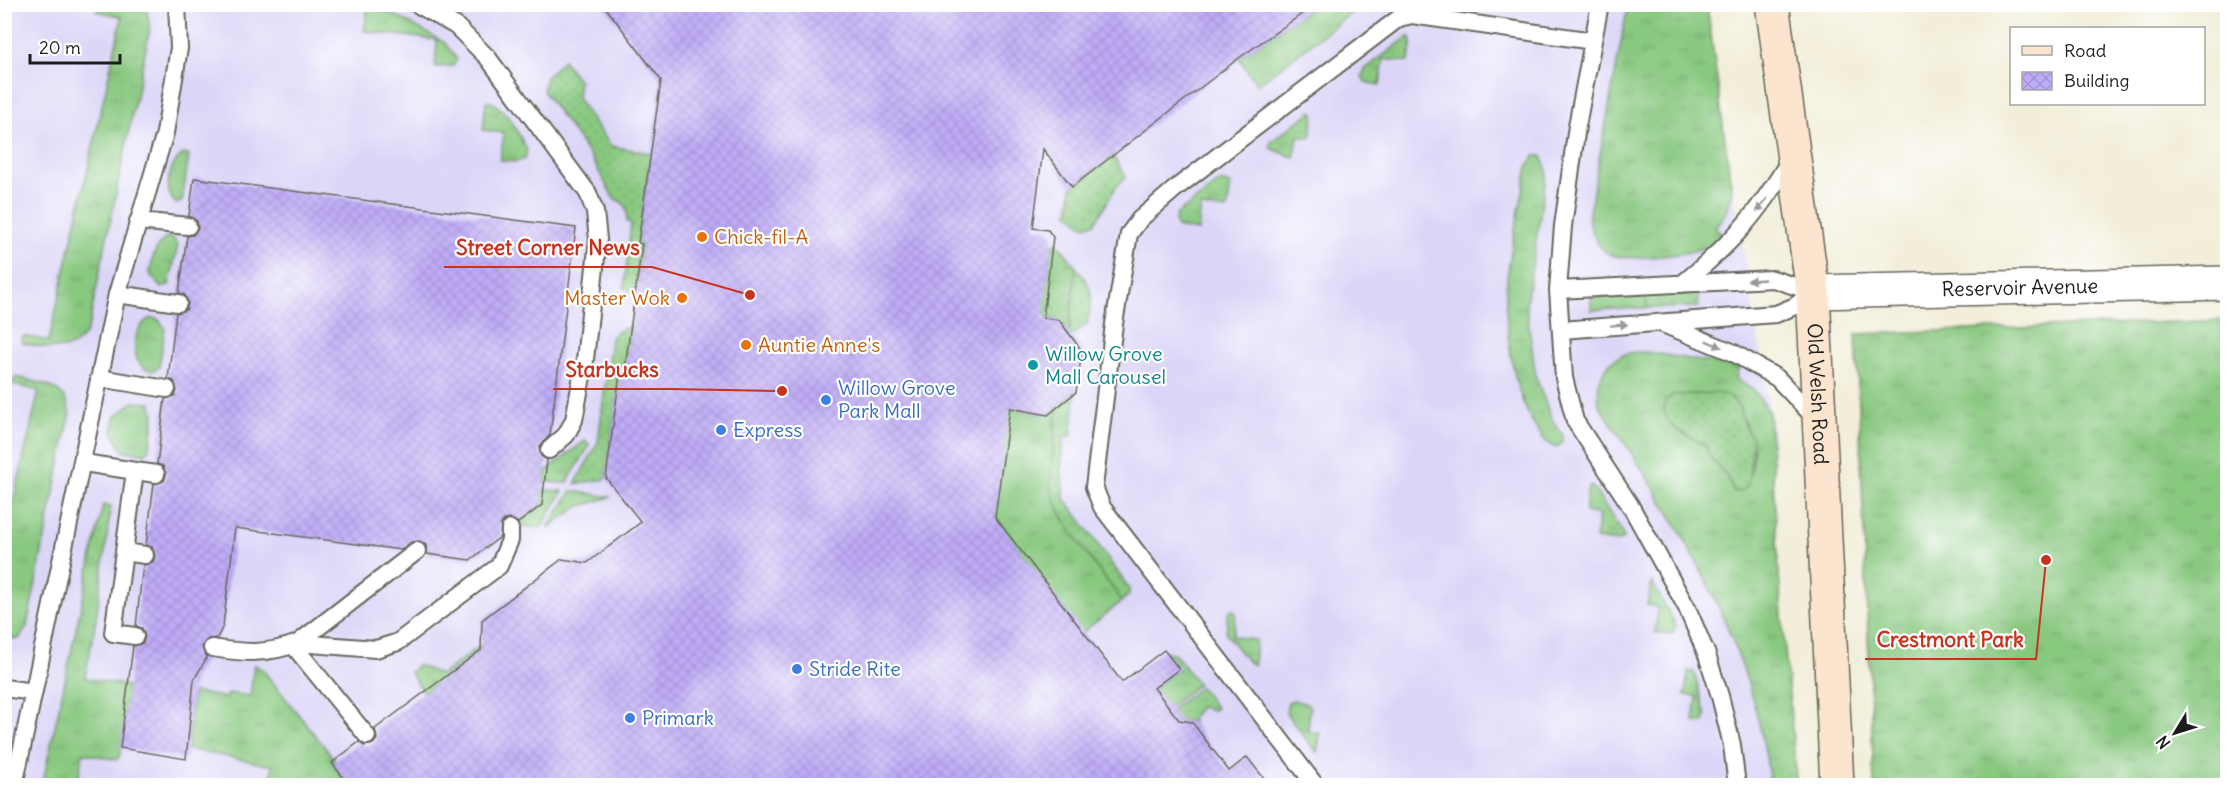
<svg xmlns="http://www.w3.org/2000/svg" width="2232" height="790" font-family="Delius,sans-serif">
<defs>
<pattern id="grass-tufts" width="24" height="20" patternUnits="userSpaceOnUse" patternTransform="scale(1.5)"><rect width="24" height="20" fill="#88c87f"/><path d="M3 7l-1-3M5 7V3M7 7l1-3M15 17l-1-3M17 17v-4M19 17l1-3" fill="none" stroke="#75ab6d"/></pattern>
<pattern id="garden-dots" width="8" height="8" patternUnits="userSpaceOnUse" patternTransform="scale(1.5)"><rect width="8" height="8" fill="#88c87f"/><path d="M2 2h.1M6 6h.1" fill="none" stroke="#75ab6d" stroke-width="1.8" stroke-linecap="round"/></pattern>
<pattern id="building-cross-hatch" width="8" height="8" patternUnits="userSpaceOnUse" patternTransform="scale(1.5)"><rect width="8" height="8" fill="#bfacf7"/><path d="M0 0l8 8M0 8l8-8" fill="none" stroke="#a493d3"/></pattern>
</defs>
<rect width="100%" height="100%" fill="#fff"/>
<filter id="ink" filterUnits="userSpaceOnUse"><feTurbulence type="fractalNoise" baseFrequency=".0167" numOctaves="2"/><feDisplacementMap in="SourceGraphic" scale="12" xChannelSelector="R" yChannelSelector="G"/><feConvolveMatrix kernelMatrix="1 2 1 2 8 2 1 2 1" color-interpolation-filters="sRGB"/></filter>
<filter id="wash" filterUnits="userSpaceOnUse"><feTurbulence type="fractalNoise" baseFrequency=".008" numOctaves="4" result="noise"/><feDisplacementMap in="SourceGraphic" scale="24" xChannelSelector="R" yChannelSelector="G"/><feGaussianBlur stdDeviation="1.35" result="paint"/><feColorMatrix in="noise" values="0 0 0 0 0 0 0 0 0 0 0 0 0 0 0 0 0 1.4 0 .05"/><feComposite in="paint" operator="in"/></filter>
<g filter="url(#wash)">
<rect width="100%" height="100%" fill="#f2eed9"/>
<path fill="#dbd6f7" d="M5,5H1707L1731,176L1772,424L1779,573L1797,785L5,786Z"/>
<path fill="url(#grass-tufts)" stroke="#52724e" stroke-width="1.5" fill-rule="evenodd" d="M99,4L146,5L150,28L89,325C79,357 49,349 23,343L21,339L24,336L49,341L122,17L96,11Z
M368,5L380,7L444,42L457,59L453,66L435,67L437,40L364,31Z
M1316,5H1362L1257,85L1239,58Z
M1628,5H1707L1732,192L1725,214L1715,227L1723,234C1717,240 1710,245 1703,248C1686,255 1625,262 1609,254C1597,247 1591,231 1588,218Z
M1409,36L1412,39L1409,62L1384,59L1380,85L1365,82L1362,76L1365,69Z
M486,101C505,103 519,135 527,150L525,159L516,162L500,160L504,133L483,130Z
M1312,111L1314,113L1311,138L1298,136L1295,155L1293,157L1270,148L1271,142Z
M183,154L189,155L182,201L176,204C162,191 169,163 183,154Z
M1534,156H1542L1547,171L1526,305L1536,377L1551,418L1563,435V442L1557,447C1546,447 1541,434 1535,426C1512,392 1503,320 1507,279C1511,242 1521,204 1528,167Z
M1220,182L1231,184L1227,210L1201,207L1198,231L1177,227L1175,222L1176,215Z
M167,237H172L178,245L169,285L161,288L150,274C152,258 154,247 167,237Z
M1057,242L1076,267L1069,333L1059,320L1049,318L1041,310L1052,246Z
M1646,296L1647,308L1591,310V297Z
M151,318L158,319L165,328L159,367L153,371C127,368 131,326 151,318Z
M2227,320V785H1874L1856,334Z
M1647,352L1739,367L1736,379L1755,391L1769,413L1781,604L1797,785H1770C1754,644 1678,519 1599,405C1594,371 1613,350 1647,352ZM1739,407L1754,449L1750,475L1734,491L1725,473L1711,459L1705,445L1674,428Z
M16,377C40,383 67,385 70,415L27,626L19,639L5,638V538L39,391L14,385L13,381Z
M133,402L151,403C157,414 152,445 146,454L122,450L113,432L115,417Z
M999,406L1048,415L1057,408L1054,425L1062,516L1122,601L1082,633L995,517Z
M585,441L589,444L588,448L567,483L544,482L546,471Z
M1592,486L1622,532L1624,538L1618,542L1595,539L1599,515L1585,512L1588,487Z
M543,490L563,491L541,528L515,525L542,505Z
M572,491L611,497L578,507L547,529Z
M103,505L111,506L96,620L85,678L128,686L120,756L117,760L83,753L77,785L42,786Z
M1652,582L1676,626L1672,634L1655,632L1658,608L1647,605Z
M1232,609L1236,613L1233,636L1256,640L1254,665L1247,661L1226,634L1228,612Z
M1165,651L1175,654L1198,684L1160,714L1154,688L1179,669Z
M254,664L263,670L335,760L332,763L349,785H268L273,766L187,749L193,692L227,698L228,693L250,696Z
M1688,671L1694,672L1706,716L1703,723L1694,722L1697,696L1685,695Z
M1200,687L1216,708L1213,710L1200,707L1192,717V722L1172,719L1173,708Z
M1293,700L1307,704L1310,707L1308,731L1320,734L1317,753L1286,713L1288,702Z"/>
<path fill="url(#garden-dots)" stroke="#52724e" stroke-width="1.5" d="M563,60L579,81L577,98L611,146L651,153L638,243L642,244L635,293L624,288L631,223L627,222C627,209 627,202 614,199L591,157L543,91L546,77Z
M1113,156L1126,177L1116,187L1095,223L1084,226L1069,213L1072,187Z
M1076,267C1095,290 1093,296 1087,324L1071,336L1069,333Z
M1698,294V307L1647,308L1646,296Z
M631,325L625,367H621L606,479L575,484L598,442L611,338L615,333Z
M1076,392L1071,436H1064L1061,469L1064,497L1129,588V595L1122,601C1100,570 1055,519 1050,483L1057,408Z
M1717,393L1731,397L1739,407L1744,425L1753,440L1748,485L1740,492L1734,491L1725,473L1711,459L1705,445L1674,428L1667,419L1664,411L1665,400L1673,395Z
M481,645V650L424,693L410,672L417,665L441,675Z"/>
<g id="blocks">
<path fill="url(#building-cross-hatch)" d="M603,4H1316L1239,58L1072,187L1043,149L1033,228L1048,230L1053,237L1043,318L1059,320L1082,351L1076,392L1048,415L1010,408L995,517L1122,682L1164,650L1179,669L1154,688L1179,720L1192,722L1229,771L1247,757L1270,786H349L332,763L359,742L364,746L373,744L377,739L375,729L481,650L482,620L562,559L587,563L641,522L606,478L621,366L625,367L642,244L638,243L661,80Z
M194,178L576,228L550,435L539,447L541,456L547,460L542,505L518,523L511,519L504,520L501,524L500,537L470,560L427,554L426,545L420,541L411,542L401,550L235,528L223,626L217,638L208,639L202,646L207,657L194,680L186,759L120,748L133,646L143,643L145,637L142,628L136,626L143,565L153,562L155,556L152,547L146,545L154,484L164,481L166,475L163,466L157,464L165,399L175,396L177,390L174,381L168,379L176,313L186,310L188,304L185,295L179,293L187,236L193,235L198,228L197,221L189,216Z"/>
</g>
</g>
<g filter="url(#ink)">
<use href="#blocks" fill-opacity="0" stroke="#67665e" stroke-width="1.5"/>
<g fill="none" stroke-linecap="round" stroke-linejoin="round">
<g stroke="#67665e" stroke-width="20">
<path id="lane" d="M417,4L456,26L488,58L588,193L595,212L598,239L585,360L574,420L566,435L549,450
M1600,4L1577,126L1563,226L1558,290L1564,378L1575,421L1630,505L1687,608L1707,655L1720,696L1732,745L1737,786
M138,221L188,226
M1682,284C1732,243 1758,214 1791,158
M1558,290L1773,279L1813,292
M117,294L178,303
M1663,324L1732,352L1777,378L1817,420
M1561,330L1776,314L1795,306L1813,292
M99,378L167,389
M84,463L135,471L113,633L135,636
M135,471L156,474
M124,552L145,555
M298,643L376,649L398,642L499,566L510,540V529
M293,645L367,736
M212,648C243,653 267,655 298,643L417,551
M4,688L34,692
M14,786L117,294L165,133L179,48L177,4
M1316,786L1102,507L1094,487L1114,324L1129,234L1140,219L1176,188L1399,18L1412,15L1593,41"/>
</g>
<g stroke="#67665e" stroke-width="36">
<g id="street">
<path id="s1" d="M1813,292L2228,283"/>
</g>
</g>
<g stroke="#67665e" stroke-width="36">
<g id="secondary">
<path id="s2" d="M1772,4L1813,292L1837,786"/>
</g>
</g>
<use href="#lane" stroke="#fff" stroke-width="16"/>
<use href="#street" stroke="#fff" stroke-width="33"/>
<use href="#secondary" stroke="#fbe5cf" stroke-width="33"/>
</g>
<defs><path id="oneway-solid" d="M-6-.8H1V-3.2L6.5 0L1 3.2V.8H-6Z" transform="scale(1.5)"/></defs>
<g fill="#999">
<use href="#oneway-solid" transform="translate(1762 205) rotate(128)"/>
<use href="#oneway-solid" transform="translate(1756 280) rotate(177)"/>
<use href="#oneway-solid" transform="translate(1619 325) rotate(-4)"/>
<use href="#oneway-solid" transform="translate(1714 344) rotate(22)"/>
</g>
</g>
<g fill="#e8710a" stroke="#fff" stroke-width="2">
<circle cx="702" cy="237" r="6"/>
<circle cx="682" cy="298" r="6"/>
<circle cx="746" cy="345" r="6"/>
</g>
<circle fill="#0f9aa8" stroke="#fff" stroke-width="2" cx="1033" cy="365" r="6"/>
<g fill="#3f7fe0" stroke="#fff" stroke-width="2">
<circle cx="826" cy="400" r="6"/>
<circle cx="721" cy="430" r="6"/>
<circle cx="797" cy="669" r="6"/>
<circle cx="630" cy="718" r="6"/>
</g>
<g text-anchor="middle" stroke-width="4.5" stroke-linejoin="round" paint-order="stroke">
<g font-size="20" fill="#c56008" stroke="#fff" text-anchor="start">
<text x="714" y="244">Chick-fil-A</text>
<text x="670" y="305" text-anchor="end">Master Wok</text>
<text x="758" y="352">Auntie Anne's</text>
</g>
<g font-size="20" fill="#1c1c1c" stroke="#fff">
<text dy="7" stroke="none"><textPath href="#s1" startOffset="207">Reservoir Avenue</textPath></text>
<text dy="7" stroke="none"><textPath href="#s2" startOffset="393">Old Welsh Road</textPath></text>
</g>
<g font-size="20" fill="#0d838f" stroke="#fff" text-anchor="start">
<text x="1045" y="361">Willow Grove<tspan x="1045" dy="23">Mall Carousel</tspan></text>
</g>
<g font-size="20" fill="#366cbe" stroke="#fff" text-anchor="start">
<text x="838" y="395">Willow Grove<tspan x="838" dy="23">Park Mall</tspan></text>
<text x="733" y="437">Express</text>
<text x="809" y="676">Stride Rite</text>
<text x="642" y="725">Primark</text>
</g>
</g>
<path fill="none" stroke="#c8321e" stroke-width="2" d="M750 295L652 267H444M782 391L671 389H553M2046 560L2036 659H1865"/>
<g fill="#c8321e" stroke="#fff" stroke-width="2">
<circle cx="750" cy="295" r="6"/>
<circle cx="782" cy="391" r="6"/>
<circle cx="2046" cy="560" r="6"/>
</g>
<g font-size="21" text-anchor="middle" font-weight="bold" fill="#c8321e" stroke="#fff" stroke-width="4.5" stroke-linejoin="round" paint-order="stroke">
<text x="548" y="255">Street Corner News</text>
<text x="612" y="377">Starbucks</text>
<text x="1950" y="647">Crestmont Park</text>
</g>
<rect width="2232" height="790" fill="none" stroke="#fff" stroke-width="24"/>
<rect x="2010" y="27" width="195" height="78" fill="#ffffff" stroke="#a4a4a4" stroke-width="1.5"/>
<rect x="2022" y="46" width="30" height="9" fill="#fbe5cf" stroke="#a4a4a4" stroke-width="1.5"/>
<text x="2064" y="57" font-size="18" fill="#1c1c1c">Road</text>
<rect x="2022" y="72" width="30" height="18" fill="url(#building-cross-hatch)" stroke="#a4a4a4" stroke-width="1.5"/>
<text x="2064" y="87" font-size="18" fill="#1c1c1c">Building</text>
<g transform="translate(2175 733) rotate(232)" stroke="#ffffff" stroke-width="4.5" paint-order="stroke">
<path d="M0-4.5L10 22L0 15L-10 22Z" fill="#1c1c1c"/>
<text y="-9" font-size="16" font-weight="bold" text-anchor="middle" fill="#1c1c1c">N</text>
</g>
<path d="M30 54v9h90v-9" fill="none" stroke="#1c1c1c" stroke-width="3"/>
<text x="39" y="54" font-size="18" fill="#1c1c1c" stroke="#ffffff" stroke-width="4.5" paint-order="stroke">20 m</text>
</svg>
